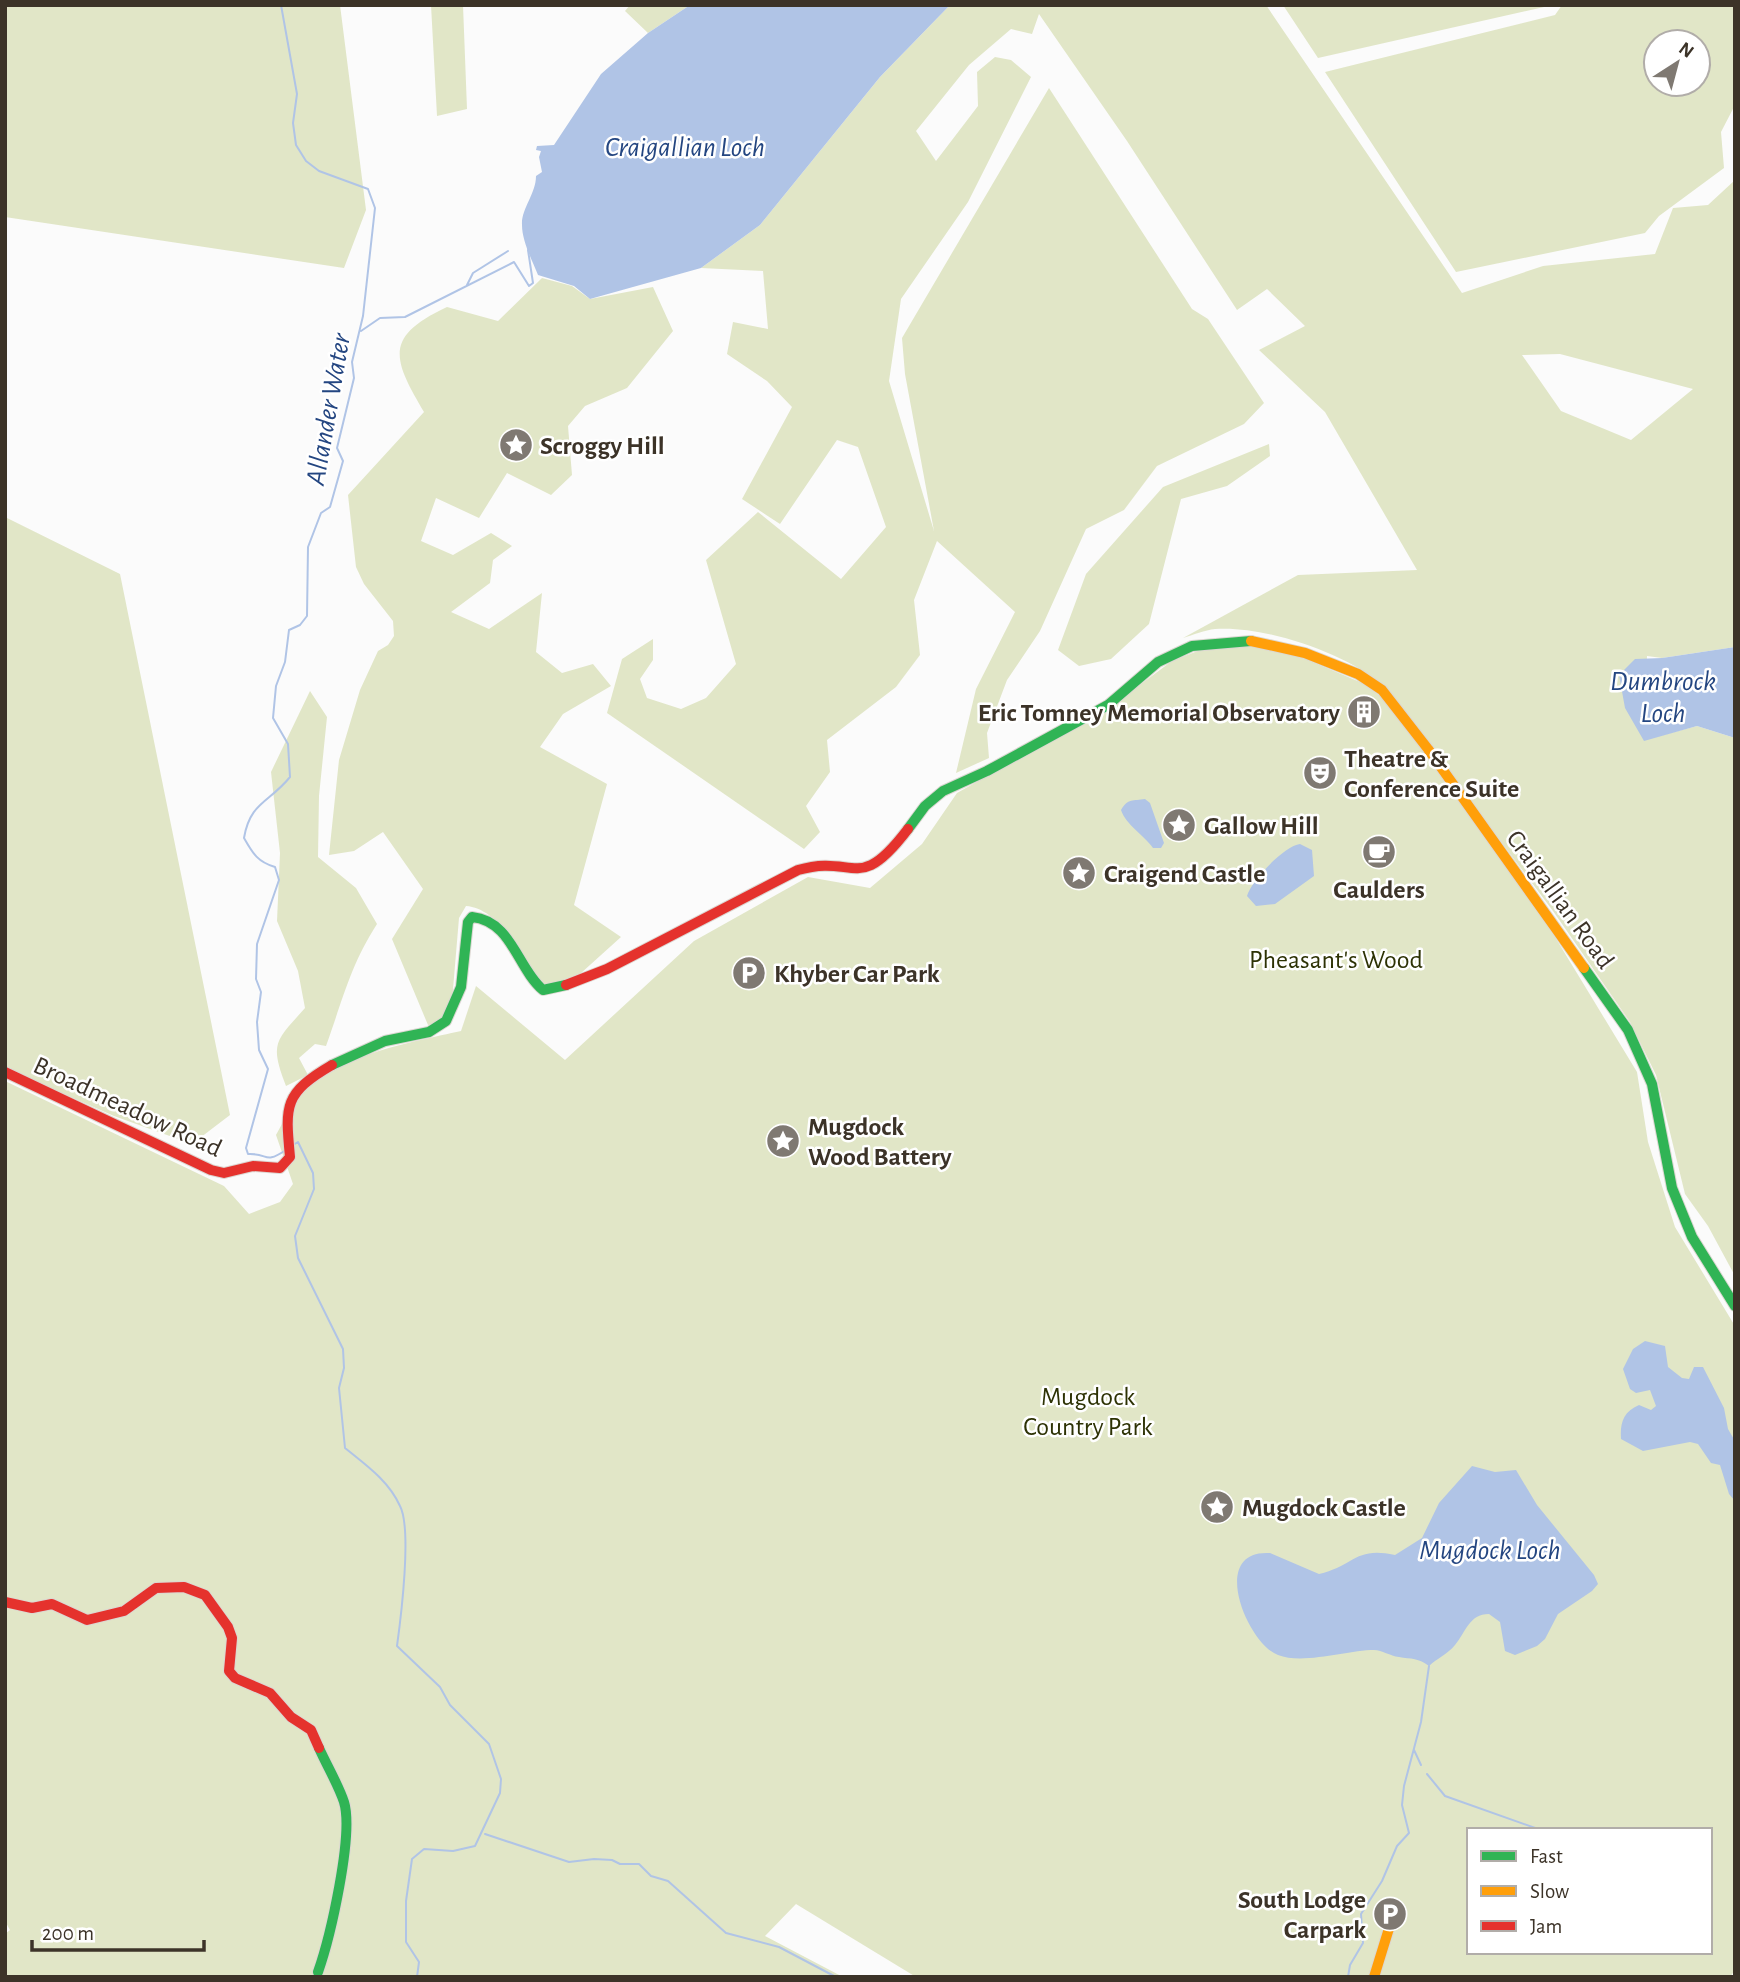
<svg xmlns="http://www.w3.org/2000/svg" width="1740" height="1982" font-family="'Alegreya Sans',sans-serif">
<rect width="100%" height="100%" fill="#fbfbfb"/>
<path fill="#e1e6c7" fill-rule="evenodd" d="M5,5H340L366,210L344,268L5,217Z
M431,5H463L467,109L437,116Z
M630,5H690L648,33L625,11Z
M950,5H1266L1462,293L1543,266L1655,254L1673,208L1708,205L1735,180V647L1662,658L1647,656L1644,740L1697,726L1735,738V1276L1708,1226L1685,1194L1656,1075L1630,1022L1553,911L1384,686C1348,654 1264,625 1215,629C1205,630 1193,635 1183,638L1298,575L1417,570L1325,412L1259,350L1305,326L1267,289L1237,310L1127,141L1039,14L1032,34L1011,29L969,65L916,131L936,161L978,106L977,72L995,57L1011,60L1031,77L968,202L901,299L889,381L934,531L905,374L902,338L1049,88L1192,309L1208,319L1264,403L1244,424L1157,466L1124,510L1086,529L1040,631L1007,680L987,733L989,758L956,773L976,689L1015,612L937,541L914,600L920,655L896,687L827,740L830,772L806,806L820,832L804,849L607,713L622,659L653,639V660L640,679L647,698L681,709L706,698L736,664L706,560L758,512L841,579L886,527L858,447L837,440L780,524L742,499L792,407L767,381L727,354L733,322L768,329L763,271L701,268L760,225L880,77ZM1560,354L1693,389L1631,440L1561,411L1522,355Z
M1283,5H1553L1318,58Z
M1562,5H1735V105L1721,132L1724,168L1659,216L1645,233L1456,272L1325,72L1555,15ZM1656,42H1698V84H1656Z
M542,278L572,286L590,299L653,287L673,331L627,388L585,406L568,426L572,475L551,495L507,473L479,518L436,498L421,541L453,555L491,533L512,546L493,560L490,583L451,612L489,629L542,593L536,652L562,673L593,664L611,686L563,714L540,747L607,784L574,905L621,937L570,983L541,986C528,960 499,908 466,906L459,918L452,1001L438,1023L428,1025L392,939L423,889L383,832L354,851L329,855L339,760L360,690L378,651L388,645L394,636L393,621L364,584L356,567L348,495L424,412C393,359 383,337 447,307L498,321Z
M1269,444L1270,456L1227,486L1181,499L1149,624L1111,659L1079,666L1058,650L1086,574L1163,487Z
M5,517L120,574L230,1115L192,1144L114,1116L5,1068Z
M1208,647H1258L1301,657L1367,685L1381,697L1451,786L1555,937L1637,1072L1648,1142L1675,1227L1735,1326V1970L1730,1977H916L796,1904L765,1936L843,1977H5V1934L10,1930L5,1921V1604L42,1607L40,1601L32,1605L5,1598V1081L224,1186L249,1214L280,1202L293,1184L276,1135C283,1122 290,1109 298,1098C330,1056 412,1042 461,1031L476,986L565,1060L694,941L808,877L870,888L922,844L957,793L1110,707L1172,661ZM1469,1830H1710V1952H1469Z
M310,691L327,717L319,796L318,857L356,888L377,924C350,966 343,999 326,1046L315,1044L299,1058L308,1075L286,1086C269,1042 276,1041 305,1008L298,971L277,921L280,853L271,772Z"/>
<path fill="#b0c4e6" d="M690,5H950L880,77L760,225L701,268L590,299L574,286L538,275C532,260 522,241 522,225C521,209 536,194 536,176L542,172L539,157L541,151L536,150L537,146L554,145L601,74L648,33Z
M1735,647V738L1697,726L1644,741L1625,708L1619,675L1635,659L1662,658Z
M1145,799L1150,803L1164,843L1161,848H1153C1144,835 1126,825 1121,810C1128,798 1133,801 1145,799Z
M1300,844L1312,850L1314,876L1275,904L1256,906L1247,896C1251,881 1284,846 1300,844Z
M1645,1341L1665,1346L1668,1367L1682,1378L1689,1379L1694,1367H1703L1724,1408L1728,1429L1735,1441V1501L1729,1494L1720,1465L1711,1463L1698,1444L1690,1442L1643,1451L1621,1439C1620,1423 1623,1412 1639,1405L1651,1410L1656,1406L1650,1390L1636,1393L1630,1389L1623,1369L1633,1349Z
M1472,1466L1495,1472L1516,1470L1537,1505L1594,1575L1598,1584L1592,1591L1558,1614L1545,1639L1537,1646L1515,1655L1505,1651L1500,1622L1489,1614C1469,1614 1466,1632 1455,1645C1448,1654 1436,1659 1429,1666C1419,1658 1411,1659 1399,1657C1390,1656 1382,1650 1374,1650C1348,1650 1303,1665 1278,1655C1247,1643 1208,1549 1270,1553L1319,1574C1354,1566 1355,1546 1395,1555L1422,1538L1439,1503Z"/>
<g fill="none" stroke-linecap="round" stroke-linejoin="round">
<path stroke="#b0c4e6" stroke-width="2" d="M281,5L297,94L293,123L296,145L306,161L319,171L368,189L375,208L363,316L352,362L354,378L337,448L343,461L330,507L321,513L308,547L307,616L300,625L289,630L285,662L276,686L273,718L288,744L290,777C269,803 250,802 244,838C253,854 258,862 275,867L279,880L257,944L256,979L261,992L257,1022L259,1050L268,1069L246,1148L248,1154C270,1153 263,1165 286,1150
M467,285L473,273L508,251
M361,331L380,318L405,317L514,262L529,286L533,283L528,250
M293,1145L298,1142L313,1173L314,1189L295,1236L298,1258L343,1349L344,1368L339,1388L345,1448C366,1465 389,1481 400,1506C412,1529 401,1617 397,1646L440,1687L450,1705L489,1744L501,1779L500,1793L475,1846L453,1851L424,1849L412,1859L406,1901V1942L419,1962L417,1977
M1414,1750L1421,1765
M1427,1774L1445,1796L1541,1830
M485,1834L569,1862L594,1859L612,1860L620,1864H639L651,1876L668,1881L726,1933L779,1947L836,1977
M1348,1977L1350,1965L1363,1943L1361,1914L1382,1881L1397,1846L1409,1833L1402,1805L1404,1786L1421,1722L1429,1666"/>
<g stroke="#dcd7d2" stroke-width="12">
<path id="fast" d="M908,829L925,806L943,791L987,771L1108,705L1158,662L1192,646L1251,641
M1584,968L1628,1030L1652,1084L1672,1188L1692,1237L1735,1306
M332,1065L385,1041L429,1032L446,1021L461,987L468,922L472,917C512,921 517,968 543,990L566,985
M318,1972C330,1938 354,1835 344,1802C338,1784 327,1766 319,1748"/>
</g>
<g stroke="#dcd7d2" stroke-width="12">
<path id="slow" d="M1251,641L1305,653L1358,674L1382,690L1428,749L1584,968
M1374,1977L1395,1909"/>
</g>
<g stroke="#dcd7d2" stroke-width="12">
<path id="jam" d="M566,985L607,969L798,870C856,853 857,896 908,829
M5,1072L211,1170L224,1173L253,1166L280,1168L290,1157C285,1105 284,1093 332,1065
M5,1602L32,1608L52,1604L87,1620L124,1611L156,1588L184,1587L205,1595L228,1627L232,1638L229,1671L235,1678L270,1693L291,1717L311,1730L319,1748"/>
</g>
<use href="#fast" stroke="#30b455" stroke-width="10"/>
<use href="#slow" stroke="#ff9f0a" stroke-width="10"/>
<use href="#jam" stroke="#e5322d" stroke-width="10"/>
</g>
<defs>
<g id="sight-disc" transform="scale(1.75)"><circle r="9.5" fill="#7f7972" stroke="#fff"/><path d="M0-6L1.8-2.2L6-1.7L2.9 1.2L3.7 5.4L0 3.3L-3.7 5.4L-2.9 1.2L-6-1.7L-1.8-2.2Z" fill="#fff"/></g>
<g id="building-disc" transform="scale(1.75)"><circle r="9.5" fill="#7f7972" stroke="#fff"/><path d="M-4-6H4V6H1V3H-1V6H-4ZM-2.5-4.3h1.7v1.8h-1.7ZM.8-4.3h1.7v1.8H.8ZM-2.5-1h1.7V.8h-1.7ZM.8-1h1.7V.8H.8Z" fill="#fff"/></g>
<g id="theatre-disc" transform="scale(1.75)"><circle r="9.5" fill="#7f7972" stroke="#fff"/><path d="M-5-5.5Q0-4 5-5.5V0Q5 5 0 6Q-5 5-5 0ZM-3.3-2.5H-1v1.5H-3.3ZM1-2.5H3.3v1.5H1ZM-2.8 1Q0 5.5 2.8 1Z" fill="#fff"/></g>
<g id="cafe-disc" transform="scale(1.75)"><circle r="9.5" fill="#7f7972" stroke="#fff"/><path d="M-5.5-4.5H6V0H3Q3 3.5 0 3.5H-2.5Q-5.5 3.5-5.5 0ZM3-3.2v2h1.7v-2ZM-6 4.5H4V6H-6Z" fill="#fff"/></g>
<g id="parking-disc" transform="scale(1.75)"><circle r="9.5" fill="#7f7972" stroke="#fff"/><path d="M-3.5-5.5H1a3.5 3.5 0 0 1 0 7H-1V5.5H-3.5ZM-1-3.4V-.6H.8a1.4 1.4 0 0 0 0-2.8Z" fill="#fff"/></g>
</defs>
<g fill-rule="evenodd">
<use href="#sight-disc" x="516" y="445"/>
<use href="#building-disc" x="1364" y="712"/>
<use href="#theatre-disc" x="1320" y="773"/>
<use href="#sight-disc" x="1179" y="825"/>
<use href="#cafe-disc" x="1379" y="852"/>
<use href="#sight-disc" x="1079" y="873"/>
<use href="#parking-disc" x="749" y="973"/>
<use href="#sight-disc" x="783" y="1141"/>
<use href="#sight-disc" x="1217" y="1507"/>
<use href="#parking-disc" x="1390" y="1914"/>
</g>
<g text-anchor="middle" stroke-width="5" stroke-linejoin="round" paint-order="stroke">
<g font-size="26" font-weight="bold" fill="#3c3328" stroke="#fff" text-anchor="start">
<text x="540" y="454">Scroggy Hill</text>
<text x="1340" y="721" text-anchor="end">Eric Tomney Memorial Observatory</text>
<text x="1344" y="767">Theatre &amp;<tspan x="1344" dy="30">Conference Suite</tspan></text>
<text x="1204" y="834">Gallow Hill</text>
<text x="1104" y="882">Craigend Castle</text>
<text x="1379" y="898" text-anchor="middle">Caulders</text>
<text x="774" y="982">Khyber Car Park</text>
<text x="808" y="1135">Mugdock<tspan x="808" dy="30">Wood Battery</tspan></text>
<text x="1242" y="1516">Mugdock Castle</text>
<text x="1366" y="1908" text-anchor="end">South Lodge<tspan x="1366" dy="30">Carpark</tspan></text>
</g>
<g font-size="26" fill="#3c3328" stroke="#fff">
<text transform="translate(1561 899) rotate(54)" y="9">Craigallian Road</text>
<text transform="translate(128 1106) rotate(25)" y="9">Broadmeadow Road</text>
</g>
<g font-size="26" fill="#2d3204" stroke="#fff">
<text x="1336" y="968">Pheasant's Wood</text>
<text x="1088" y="1405">Mugdock<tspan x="1088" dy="30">Country Park</tspan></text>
</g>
<g font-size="28" font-style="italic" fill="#244681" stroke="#fff">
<text x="685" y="156">Craigallian Loch</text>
<text transform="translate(327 409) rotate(-80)" y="10">Allander Water</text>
<text x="1663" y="690">Dumbrock<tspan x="1663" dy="32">Loch</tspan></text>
<text x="1490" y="1559">Mugdock Loch</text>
</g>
</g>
<rect width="1740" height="1982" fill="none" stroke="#3c3328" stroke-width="14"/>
<rect x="1467" y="1828" width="245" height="126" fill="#ffffff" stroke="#b1ada9" stroke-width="2"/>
<rect x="1481" y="1851" width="35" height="10" fill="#30b455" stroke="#b1ada9" stroke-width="2"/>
<text x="1530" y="1863" font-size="21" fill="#3c3328">Fast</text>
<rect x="1481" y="1886" width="35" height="10" fill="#ff9f0a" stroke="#b1ada9" stroke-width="2"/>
<text x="1530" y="1898" font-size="21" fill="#3c3328">Slow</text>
<rect x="1481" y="1921" width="35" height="10" fill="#e5322d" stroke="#b1ada9" stroke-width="2"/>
<text x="1530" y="1933" font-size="21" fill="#3c3328">Jam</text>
<g transform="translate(1677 63) rotate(36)"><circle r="33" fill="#ffffff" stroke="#b1ada9" stroke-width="2"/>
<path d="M0-5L12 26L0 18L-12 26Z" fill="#7f7972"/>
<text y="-10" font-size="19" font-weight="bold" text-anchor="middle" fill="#3c3328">N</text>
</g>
<path d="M32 1940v10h172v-10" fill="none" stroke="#3c3328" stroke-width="3.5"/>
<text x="42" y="1940" font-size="21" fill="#3c3328" stroke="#ffffff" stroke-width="5" paint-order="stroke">200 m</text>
</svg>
